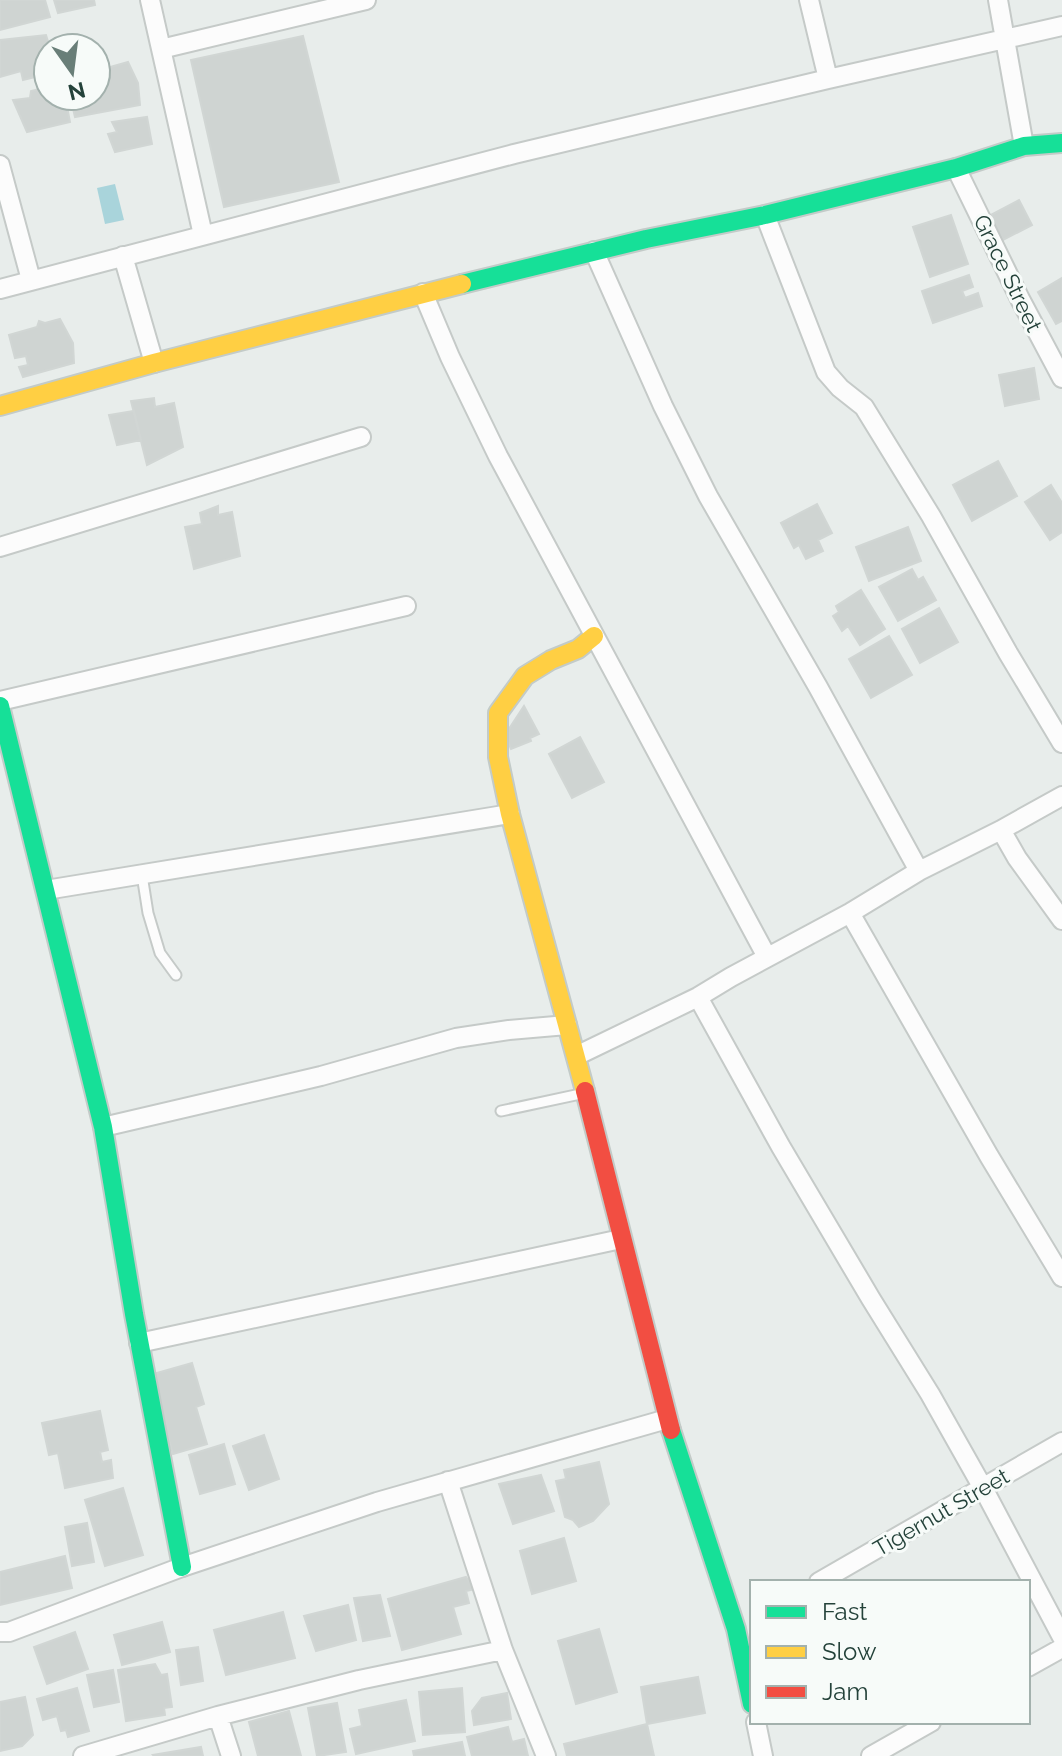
<svg xmlns="http://www.w3.org/2000/svg" width="1062" height="1756" font-family="Raleway,sans-serif">
<rect width="100%" height="100%" fill="#e8edeb"/>
<path fill="#a9d4db" d="M115,184L124,220L105,224L97,188Z"/>
<path fill="#cfd4d2" stroke="#d1d6d4" stroke-width="2" d="M0,0H45L50,17L0,30Z
M54,0H94L95,5L58,13Z
M46,35L50,48H48V57L43,58L47,74L23,80L21,71L0,77V40Z
M303,36L339,182L224,207L191,60Z
M128,62L138,83L140,105L75,117L70,96H96V71Z
M48,87V96H65L70,122L27,132L13,100L30,98L31,91Z
M147,117L152,144L115,152L108,134L117,132L112,122Z
M1019,200L1032,225L1003,240L989,216Z
M951,215L968,264L930,277L913,227Z
M969,275L973,287L962,291L965,298L978,293L982,306L933,323L922,291Z
M1062,278V321L1056,324L1038,292Z
M60,319L73,343L74,363L23,377L19,367L28,365L26,356L15,358L9,335L37,327L39,321L45,323Z
M1034,368L1039,399L1005,406L999,375Z
M154,398L155,407L174,403L183,447L147,465L131,401Z
M134,411L141,440L117,445L109,415Z
M998,461L1017,496L972,521L953,485Z
M1051,485L1062,503V532L1050,540L1025,502Z
M817,504L832,533L818,540L823,551L806,559L799,545L794,548L781,523Z
M218,506V515L232,512L240,556L194,569L185,527L202,524L200,513Z
M908,527L921,561L869,581L856,547Z
M912,569L918,580L923,577L936,600L898,621L879,587Z
M861,590L885,629L860,645L848,626L842,631L833,616L839,612L836,606Z
M939,608L958,642L920,663L902,629Z
M889,636L912,675L871,698L849,659Z
M524,706L539,734L530,738L531,741L511,749L505,735Z
M580,737L604,782L572,798L549,754Z
M192,1363L204,1404L196,1407L207,1444L173,1454L150,1375Z
M100,1411L108,1450L100,1452L102,1462L111,1460L113,1478L65,1488L58,1453L49,1455L42,1423Z
M264,1435L279,1479L249,1490L233,1446Z
M224,1444L235,1484L200,1494L189,1455Z
M599,1462L609,1504L593,1521L579,1527L573,1520L565,1517L556,1481L566,1479L564,1470Z
M541,1475L554,1511L513,1524L499,1484Z
M123,1488L143,1555L105,1566L85,1500Z
M87,1523L94,1562L72,1566L65,1527Z
M564,1538L576,1581L532,1594L520,1551Z
M65,1556L72,1588L0,1605V1572Z
M466,1577L475,1589L466,1591L469,1603L453,1607L461,1634L402,1650L388,1599Z
M380,1595L390,1636L363,1641L354,1598Z
M348,1605L356,1640L316,1651L304,1616Z
M283,1612L295,1658L226,1675L214,1630Z
M162,1622L170,1652L122,1665L114,1635Z
M599,1629L617,1692L576,1704L558,1641Z
M75,1632L88,1669L47,1684L34,1647Z
M198,1647L203,1681L181,1685L176,1650Z
M155,1664L161,1675L167,1674L172,1707L164,1708L165,1715L126,1721L118,1670Z
M113,1670L119,1702L94,1707L87,1675Z
M698,1677L705,1713L647,1724L641,1687Z
M77,1688L89,1731L68,1737L66,1730L61,1731L57,1716L43,1720L37,1699Z
M462,1688L465,1732L423,1735L419,1692Z
M507,1693L511,1719L474,1725L472,1711L482,1698Z
M25,1697L33,1735L22,1746L0,1751V1702Z
M406,1700L415,1741L356,1754L350,1729L362,1726L359,1710Z
M337,1703L346,1752L317,1756L308,1708Z
M289,1711L301,1756H258L249,1722Z
M647,1724L654,1756H567L564,1744Z
M508,1727L512,1742L524,1739L528,1756H472L467,1737Z
M462,1742L465,1756H414L413,1751Z
M201,1747L203,1756H154L153,1755Z"/>
<g fill="none" stroke-linecap="round" stroke-linejoin="round">
<g stroke="#c5cac8" stroke-width="13">
<path id="lane" d="M142,875L148,913L160,953L176,975
M501,1111L585,1093"/>
</g>
<g stroke="#c5cac8" stroke-width="22">
<path id="street" d="M150,0L203,235
M809,0L828,79
M998,0L1024,146
M161,49L366,0
M0,165L31,280
M956,168L1020,299L1062,378
M765,215L826,372L840,388L864,407L931,516L1008,653L1062,743
M594,251L663,406L708,496L818,687L919,871
M123,256L154,363
M0,289L514,154L828,79L1062,26
M423,293L450,357L498,456L767,957
M0,547L361,437
M0,701L406,606
M1001,830L1017,858L1062,920
M46,890L510,814
M850,913L989,1156L1062,1277
M698,997L781,1147L871,1299L930,1394L983,1488L1062,1637
M576,1056L698,997L731,977L850,913L919,871L1001,830L1062,796
M103,1127L321,1076L456,1038L509,1030L567,1025
M139,1343L621,1239
M448,1481L503,1650L546,1756
M819,1582L1062,1442
M0,1632H9L182,1567L377,1502L667,1419
M1028,1667L1062,1648
M218,1716L231,1756
M756,1722L763,1756
M83,1756L218,1716L359,1680L503,1650
M871,1756L931,1722"/>
</g>
<g stroke="#c3cbc8" stroke-width="22">
<path id="fast" d="M462,284L646,239L765,215L956,168L1024,146L1062,143
M0,706L103,1127L134,1314L182,1567
M671,1430L736,1629L752,1704"/>
</g>
<g stroke="#c3cbc8" stroke-width="22">
<path id="slow" d="M0,406L154,363L462,284
M585,1091L510,814L498,757V713L525,676L551,660L578,649L594,636"/>
</g>
<g stroke="#c3cbc8" stroke-width="22">
<path id="jam" d="M585,1091L671,1430"/>
</g>
<use href="#lane" stroke="#fcfcfc" stroke-width="9"/>
<use href="#street" stroke="#fcfcfc" stroke-width="18"/>
<use href="#fast" stroke="#16e098" stroke-width="18"/>
<use href="#slow" stroke="#ffcf43" stroke-width="18"/>
<use href="#jam" stroke="#f24e42" stroke-width="18"/>
</g>
<g text-anchor="middle" stroke-width="6" stroke-linejoin="round" paint-order="stroke">
<g font-size="22" fill="#24423a" stroke="#f7fbf9">
<text transform="translate(1008 273) rotate(64)" y="8">Grace Street</text>
<text transform="translate(941 1512) rotate(-30)" y="8">Tigernut Street</text>
</g>
</g>
<rect x="750" y="1580" width="280" height="144" fill="#f7fbf9" stroke="#a3b1ad" stroke-width="2"/>
<rect x="766" y="1606" width="40" height="12" fill="#16e098" stroke="#a3b1ad" stroke-width="2"/>
<text x="822" y="1620" font-size="24" fill="#24423a">Fast</text>
<rect x="766" y="1646" width="40" height="12" fill="#ffcf43" stroke="#a3b1ad" stroke-width="2"/>
<text x="822" y="1660" font-size="24" fill="#24423a">Slow</text>
<rect x="766" y="1686" width="40" height="12" fill="#f24e42" stroke="#a3b1ad" stroke-width="2"/>
<text x="822" y="1700" font-size="24" fill="#24423a">Jam</text>
<g transform="translate(72 72) rotate(166)"><circle r="38" fill="#f7fbf9" stroke="#a3b1ad" stroke-width="2"/>
<path d="M0-6L14 30L0 20L-14 30Z" fill="#697e78"/>
<text y="-12" font-size="22" font-weight="bold" text-anchor="middle" fill="#24423a">N</text>
</g>
</svg>
